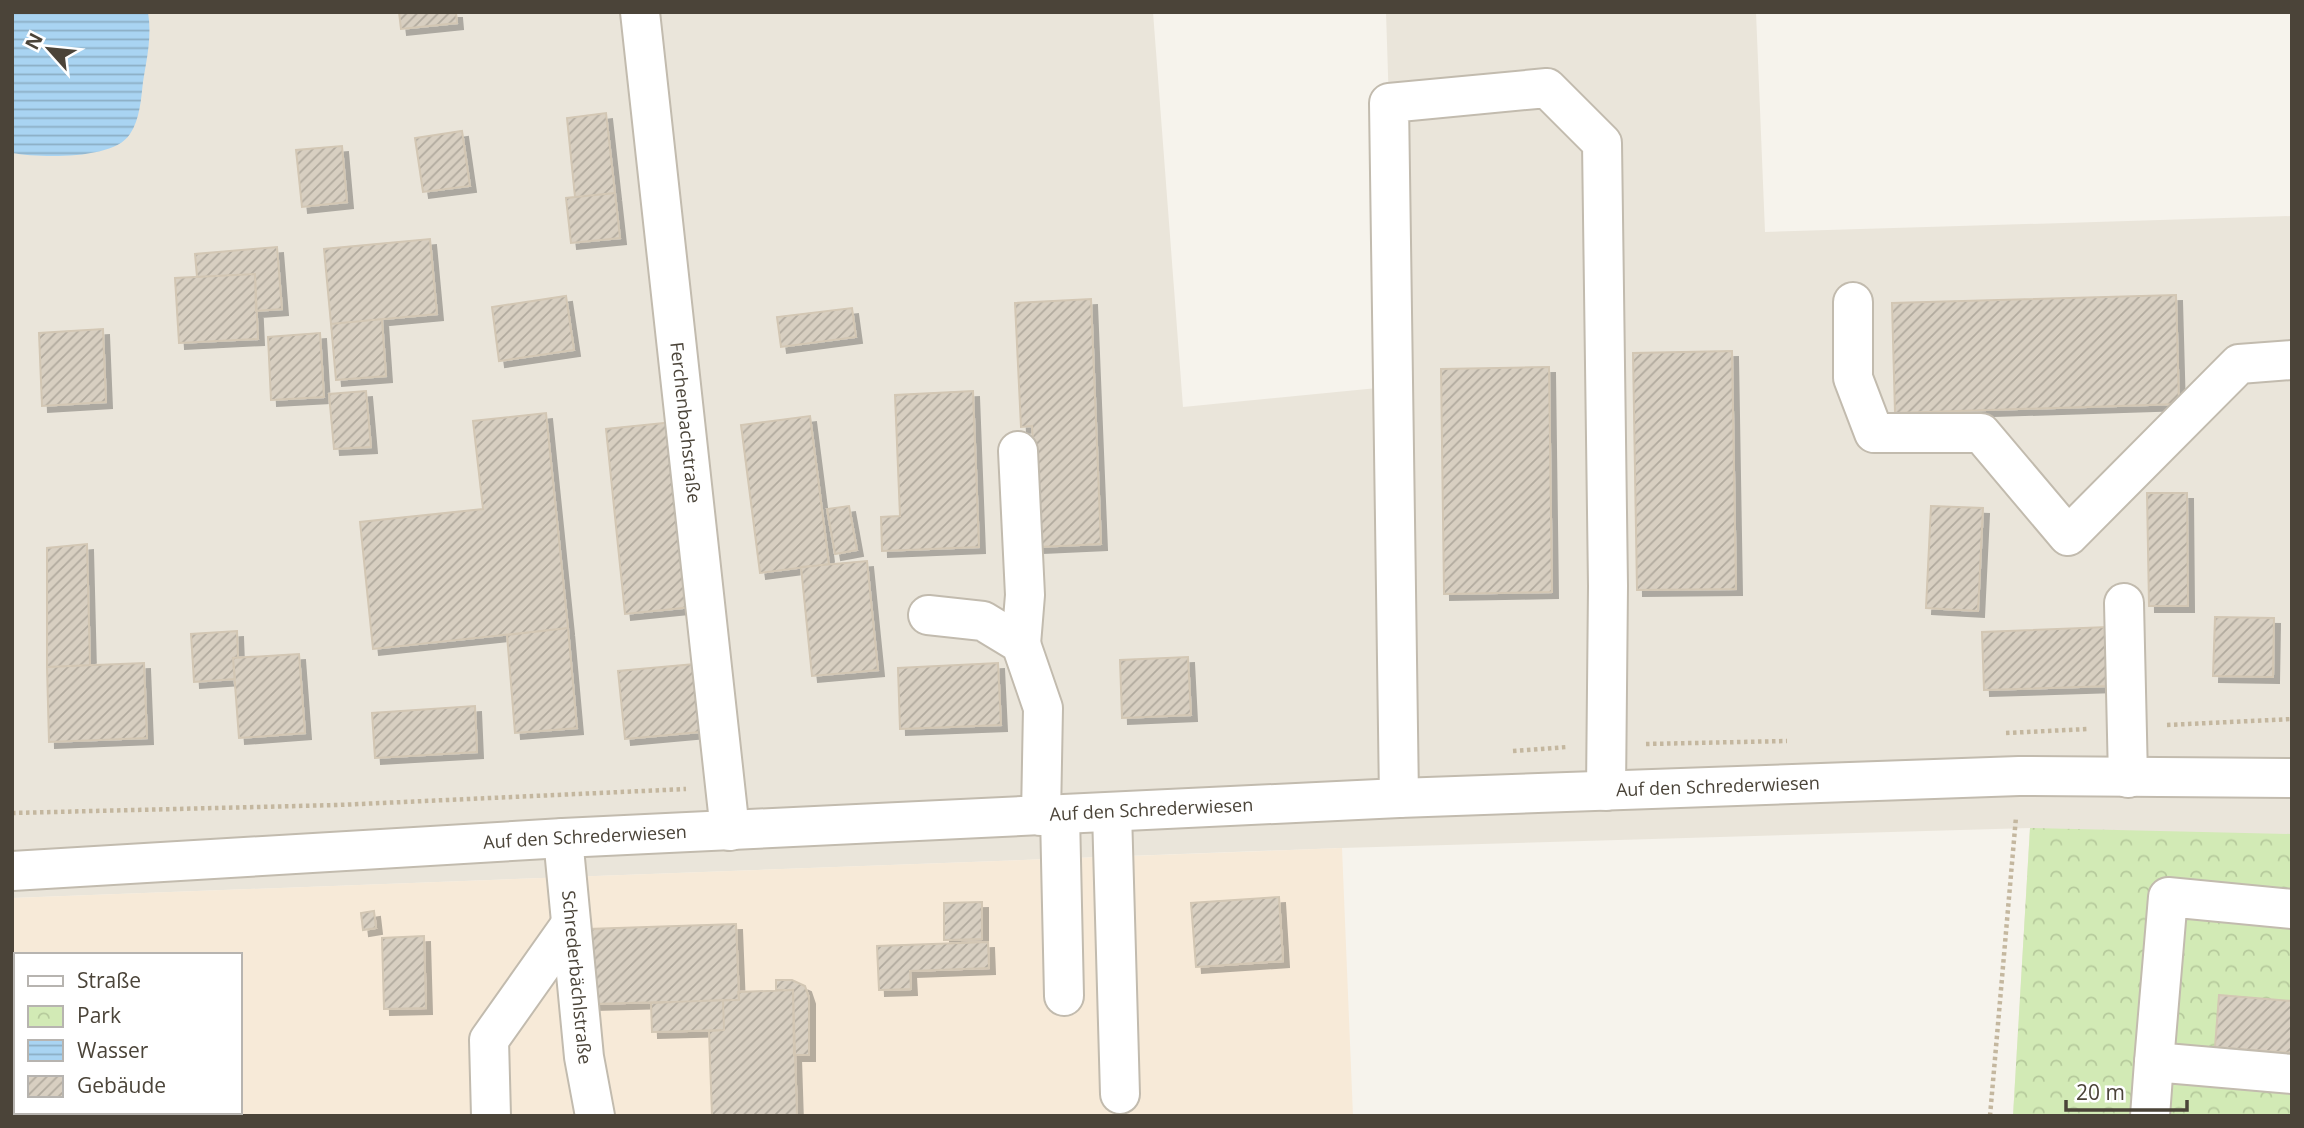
<svg xmlns="http://www.w3.org/2000/svg" width="2304" height="1128" font-family="'Open Sans',sans-serif">
<defs>
<pattern id="park-crowns" width="20" height="18" patternUnits="userSpaceOnUse" patternTransform="scale(1.75)"><rect width="20" height="18" fill="#d2eab5"/><path d="M2 6a3 3 0 1 1 6 0M12 15a3 3 0 1 1 6 0" fill="none" stroke="#b6ca9c"/></pattern>
<pattern id="water-rules" width="6" height="5" patternUnits="userSpaceOnUse" patternTransform="scale(1.75)"><rect width="6" height="5" fill="#a9d4f2"/><path d="M0 2.5h6" fill="none" stroke="#8caec5"/></pattern>
<pattern id="building-hatch" width="6" height="6" patternUnits="userSpaceOnUse" patternTransform="scale(1.75)"><rect width="6" height="6" fill="#d8cfc1"/><path d="M-1 1l2-2M0 6l6-6M5 7l2-2" fill="none" stroke="#b1aa9e"/></pattern>
<filter id="shadow"><feDropShadow dx="6" dy="6" stdDeviation="0" flood-color="#0004"/></filter>
</defs>
<rect width="100%" height="100%" fill="#f6f3ec"/>
<path fill="#eae5da" d="M12,12H1153L1183,407L1398,386L1386,12H1756L1765,232L2292,216V1116H2013L2030,828L1341,848L12,898Z"/>
<path fill="#f7ead8" fill-rule="evenodd" d="M1342,848L1353,1116H12V898ZM16,955H240V1112H16Z"/>
<path fill="url(#park-crowns)" d="M2030,828L2292,834V1116H2013Z"/>
<path fill="url(#water-rules)" d="M12,12H148C152,37 147,57 143,82C141,99 140,119 130,134C114,160 40,158 12,153Z"/>
<path fill="url(#building-hatch)" stroke="#d3c7b4" stroke-width="2" filter="url(#shadow)" d="M399,12H456L457,23L401,29Z
M606,113L615,193L575,197L567,118Z
M462,131L470,186L423,192L415,138Z
M342,146L347,202L302,207L296,150Z
M615,193L620,238L571,243L566,198Z
M430,239L437,314L331,324L324,249Z
M277,247L282,309L256,311L255,274L197,277L195,254Z
M255,274L258,339L179,343L175,278Z
M2176,295L2179,404L1895,413L1892,303Z
M566,296L574,350L499,361L492,307Z
M1091,299L1101,544L1038,547L1032,426L1021,427L1015,303Z
M852,308L856,337L781,347L777,317Z
M382,319L386,376L336,380L331,324Z
M103,329L106,402L42,406L39,333Z
M320,333L324,397L271,400L268,337Z
M1732,351L1736,589L1637,590L1633,353Z
M1549,367L1552,592L1444,594L1441,369Z
M366,391L371,447L334,449L329,394Z
M973,391L979,547L882,551L881,517L900,516L895,395Z
M546,413L568,628L373,649L360,522L483,509L473,421Z
M810,416L829,564L760,573L741,425Z
M673,422L692,607L625,614L606,429Z
M2147,493H2187L2188,606H2149Z
M849,506L857,550L835,554L827,509Z
M1931,506L1983,508L1978,611L1926,608Z
M87,544L90,665L47,667V548Z
M867,561L878,670L812,676L801,567Z
M2215,617L2274,618L2273,677L2213,676Z
M2108,627L2110,686L1984,690L1982,632Z
M568,628L577,728L515,733L507,635Z
M237,631L238,658H233L235,679L194,682L191,634Z
M299,654L305,733L239,738L233,658Z
M1188,657L1191,715L1122,718L1120,660Z
M144,663L147,738L49,742L47,667Z
M998,663L1001,725L900,729L898,668Z
M694,664L700,732L625,739L618,671Z
M475,706L477,752L375,758L372,713Z
M1279,897L1283,961L1196,967L1191,903Z
M982,902V939L944,940V903Z
M374,911L376,928L363,930L361,913Z
M736,924L739,1000L590,1004L588,929Z
M424,936L426,1008L384,1009L382,938Z
M988,942L989,968L910,971L911,989L879,990L877,946Z
M776,980H792L805,986L809,998V1055H794L793,990H776Z
M793,990L797,1116H712L709,1031L724,1030L723,1000H739L738,992Z
M2219,995L2292,1001V1053L2215,1047Z
M723,1000L724,1030L652,1032L651,1003Z"/>
<g fill="none" stroke-linecap="round" stroke-linejoin="round">
<g stroke="#c2bbae" stroke-width="42">
<g id="minor">
<path id="s1" d="M640,12L730,831"/>
<path d="M1853,302V378L1874,433H1981L2068,536L2239,364L2292,360"/>
<path d="M1018,451L1025,595L1021,644"/>
<path d="M2124,603L2128,778"/>
<path d="M928,615L983,621L1021,644L1043,708L1041,816"/>
<path d="M1399,798L1389,103L1547,88L1602,143L1608,586L1606,791"/>
<path d="M1112,812L1120,1094"/>
<path d="M1060,815L1064,996"/>
<path id="s2" d="M563,838L584,1057L595,1116"/>
<path id="s3" d="M12,871L563,838L1399,798L2019,776L2292,778"/>
<path d="M2154,1062L2168,897L2292,909"/>
<path d="M491,1116L489,1040L571,924"/>
<path d="M2150,1116L2154,1062L2292,1074"/>
</g>
</g>
<path stroke="#c4b79f" stroke-width="4.5" stroke-dasharray="3.5 3.5" stroke-linecap="butt" d="M2167,725L2292,719
M2006,733L2088,729
M1646,744L1787,741
M1513,751L1567,747
M12,813L338,805L686,789
M1990,1116L2016,817"/>
<use href="#minor" stroke="#fff" stroke-width="38"/>
</g>
<g text-anchor="middle" stroke-width="6" stroke-linejoin="round" paint-order="stroke">
<g font-size="18" fill="#4b4439" stroke="#fff">
<text dy="6" stroke="none"><textPath href="#s1" startOffset="413">Ferchenbachstraße</textPath></text>
<text dy="6" stroke="none"><textPath href="#s3" startOffset="1708">Auf den Schrederwiesen</textPath></text>
<text dy="6" stroke="none"><textPath href="#s3" startOffset="1141">Auf den Schrederwiesen</textPath></text>
<text dy="6" stroke="none"><textPath href="#s3" startOffset="574">Auf den Schrederwiesen</textPath></text>
<text dy="6" stroke="none"><textPath href="#s2" startOffset="140">Schrederbächlstraße</textPath></text>
</g>
</g>
<rect width="2304" height="1128" fill="none" stroke="#4b4439" stroke-width="28"/>
<rect x="14" y="953" width="228" height="161" fill="#ffffff" stroke="#b7b4b0" stroke-width="2"/>
<rect x="28" y="976" width="35" height="10" fill="#ffffff" stroke="#b7b4b0" stroke-width="2"/>
<text x="77" y="988" font-size="21" fill="#4b4439">Straße</text>
<rect x="28" y="1006" width="35" height="21" fill="url(#park-crowns)" stroke="#b7b4b0" stroke-width="2"/>
<text x="77" y="1023" font-size="21" fill="#4b4439">Park</text>
<rect x="28" y="1040" width="35" height="21" fill="url(#water-rules)" stroke="#b7b4b0" stroke-width="2"/>
<text x="77" y="1058" font-size="21" fill="#4b4439">Wasser</text>
<rect x="28" y="1076" width="35" height="21" fill="url(#building-hatch)" stroke="#b7b4b0" stroke-width="2"/>
<text x="77" y="1093" font-size="21" fill="#4b4439">Gebäude</text>
<g transform="translate(49 49) rotate(297)" stroke="#ffffff" stroke-width="5" paint-order="stroke">
<path d="M0-5L12 26L0 18L-12 26Z" fill="#4b4439"/>
<text y="-10" font-size="19" font-weight="bold" text-anchor="middle" fill="#4b4439">N</text>
</g>
<path d="M2066 1100v10h121v-10" fill="none" stroke="#4b4439" stroke-width="3.5"/>
<text x="2076" y="1100" font-size="21" fill="#4b4439" stroke="#ffffff" stroke-width="5" paint-order="stroke">20 m</text>
</svg>
